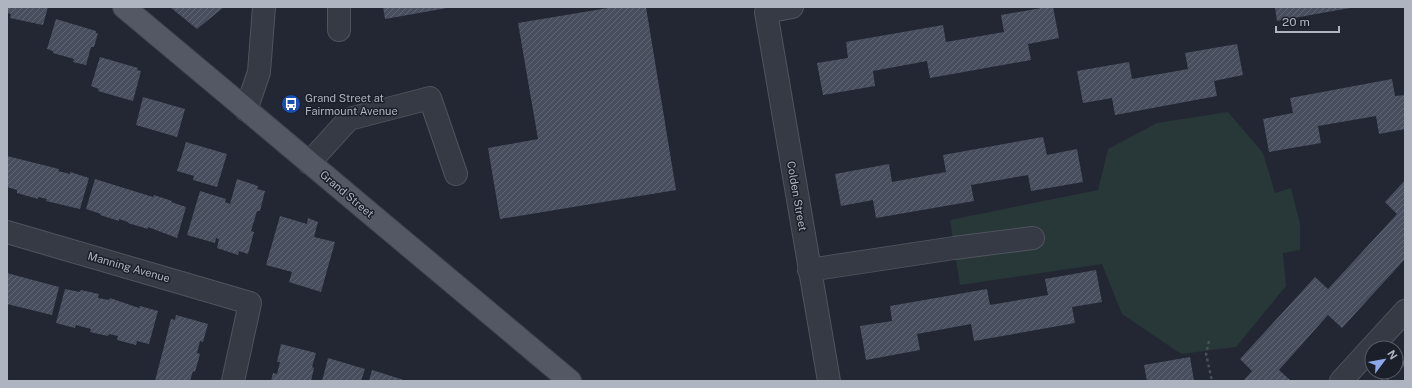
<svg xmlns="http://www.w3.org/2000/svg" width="1412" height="388" font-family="'Public Sans',sans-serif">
<defs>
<pattern id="building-hatch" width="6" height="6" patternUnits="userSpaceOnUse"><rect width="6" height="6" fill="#484e5d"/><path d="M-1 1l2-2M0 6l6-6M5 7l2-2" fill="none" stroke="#606572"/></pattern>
</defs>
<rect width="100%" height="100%" fill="#222733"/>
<path fill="#283738" d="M1228,112L1263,153L1275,193L1291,188L1300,224V250L1283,253L1286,286L1236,347L1181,354L1122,314L1102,264L960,285L950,220L1098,190L1108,149L1157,123Z"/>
<path fill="url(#building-hatch)" d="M7,7H48L43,25L10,18L11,14L7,13Z
M170,7H224L197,29Z
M383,7H447V8L385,19Z
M614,7H646L676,190L500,219L488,148L538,139L518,23Z
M1047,7H1053L1059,38L1028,44L1031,60L930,78L927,61L873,71L875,86L823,95L817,63L848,58L846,42L943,25L946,42L1004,32L1001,15Z
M1275,7H1350V8L1277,21Z
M56,19L96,31V33H98L94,47H91L86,65L73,62L74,59L53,53V51L47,49Z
M1237,44L1243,75L1214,81L1217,96L1115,115L1112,98L1083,103L1077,71L1129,62L1132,79L1188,69L1185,53Z
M100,57L138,68L137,70L141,71L133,101L98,91L99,89L91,86Z
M1392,79L1395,96L1405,95V129L1379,134L1376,116L1318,126L1321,143L1269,152L1263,119L1293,113L1290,98Z
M143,97L185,109L177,137L136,125Z
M1043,137L1047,155L1077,149L1083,182L1031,191L1028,175L971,185L974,201L876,218L873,200L841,206L835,174L889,164L892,182L946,172L943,155Z
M186,142L227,154L217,187L193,180L194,176L177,171Z
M7,156L59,169L58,171L70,174V172L89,178L80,209L46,201L47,199L38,197V199L17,193V190L7,187Z
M95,179L153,197L154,195L172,201L171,202L186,207L177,238L148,227V229L128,223V222L119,219V221L100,215L101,214L86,209Z
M237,179L258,186L257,189L265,191L260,211H257L251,231L254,232L248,254L239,251L238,255L217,248L219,239L216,238L215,243L187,235L200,191L226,199L225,202L230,204Z
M1405,180V259L1342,328L1328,315L1279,370L1291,381H1243L1252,371L1240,359L1315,277L1328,289L1397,214L1385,202Z
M280,216L307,224L308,218L318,222L314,237L335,242L321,292L289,282L292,272L266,265Z
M1096,270L1102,302L1072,307L1075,323L974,341L971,324L917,334L920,350L866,360L860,326L892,321L890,306L987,289L990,305L1048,295L1045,279Z
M7,273L59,287L52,315L7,304Z
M65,289L80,292L81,290L99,294L98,298L109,300L110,298L139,308L140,306L158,311L149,344L137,341L136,345L117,340L118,336L109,334L108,336L90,332L91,329L76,325L75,328L56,323Z
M176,315L208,324L203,342L200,341L197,353L200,354L195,372L193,371L190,381H155L171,319L175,320Z
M281,344L316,353L312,367L314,368L311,381H271L273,373L277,374L280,362H277Z
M1190,357L1194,381H1147L1144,365Z
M328,358L365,369L361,381H322Z
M372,370L407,381H369Z"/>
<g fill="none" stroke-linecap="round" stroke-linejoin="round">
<g stroke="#4f545f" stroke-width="24">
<path id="minor" d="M792,7L766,12L829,381
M339,30V7
M246,110L259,72L264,7
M309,163L349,119L430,98L456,174
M7,232L250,303L233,381
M809,270L954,248L1033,238
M1341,381L1405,311"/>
</g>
<g stroke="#3e434e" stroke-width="24">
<path id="major" d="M124,7L570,381"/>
</g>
<path stroke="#455256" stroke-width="2.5" stroke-dasharray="3 3" stroke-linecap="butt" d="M1209,341L1206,354L1212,381"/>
<use href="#minor" stroke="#353a44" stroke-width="22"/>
<use href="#major" stroke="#535864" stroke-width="22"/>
<g stroke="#595f6d" stroke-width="4.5">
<path id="rail" d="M1396,370L1405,362
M1383,381L1393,372"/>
</g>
<use href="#rail" stroke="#1a1f29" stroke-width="3" stroke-dasharray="9" stroke-linecap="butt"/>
</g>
<defs>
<g id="bus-disc" transform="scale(1)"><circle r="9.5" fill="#1a4fb4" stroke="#1a1f29"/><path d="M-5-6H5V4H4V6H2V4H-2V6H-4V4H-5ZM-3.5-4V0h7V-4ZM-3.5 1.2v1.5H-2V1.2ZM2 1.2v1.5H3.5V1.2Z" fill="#fff"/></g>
</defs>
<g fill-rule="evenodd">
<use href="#bus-disc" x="291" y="104"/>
</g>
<g text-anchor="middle" stroke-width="3" stroke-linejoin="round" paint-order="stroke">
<g font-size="11" fill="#afb4c1" stroke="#1a1f29" text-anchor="start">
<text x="305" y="102">Grand Street at<tspan x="305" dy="13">Fairmount Avenue</tspan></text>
</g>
<g font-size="11" fill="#afb4c1" stroke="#1a1f29">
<text transform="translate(347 194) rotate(40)" y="4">Grand Street</text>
<text transform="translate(797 196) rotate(80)" y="4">Colden Street</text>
<text transform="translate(129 267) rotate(16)" y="4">Manning Avenue</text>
</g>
</g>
<rect width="1412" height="388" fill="none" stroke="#afb4c1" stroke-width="16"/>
<g transform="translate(1384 360) rotate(58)"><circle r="19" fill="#1a1f29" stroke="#565b66"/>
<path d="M0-3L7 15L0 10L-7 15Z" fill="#8ca6e9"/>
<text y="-6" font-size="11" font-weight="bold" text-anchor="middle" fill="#afb4c1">N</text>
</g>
<path d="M1276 26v6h63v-6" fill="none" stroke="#afb4c1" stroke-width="2"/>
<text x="1282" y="26" font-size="12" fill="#afb4c1" stroke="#1a1f29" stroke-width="3" paint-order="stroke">20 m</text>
</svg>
